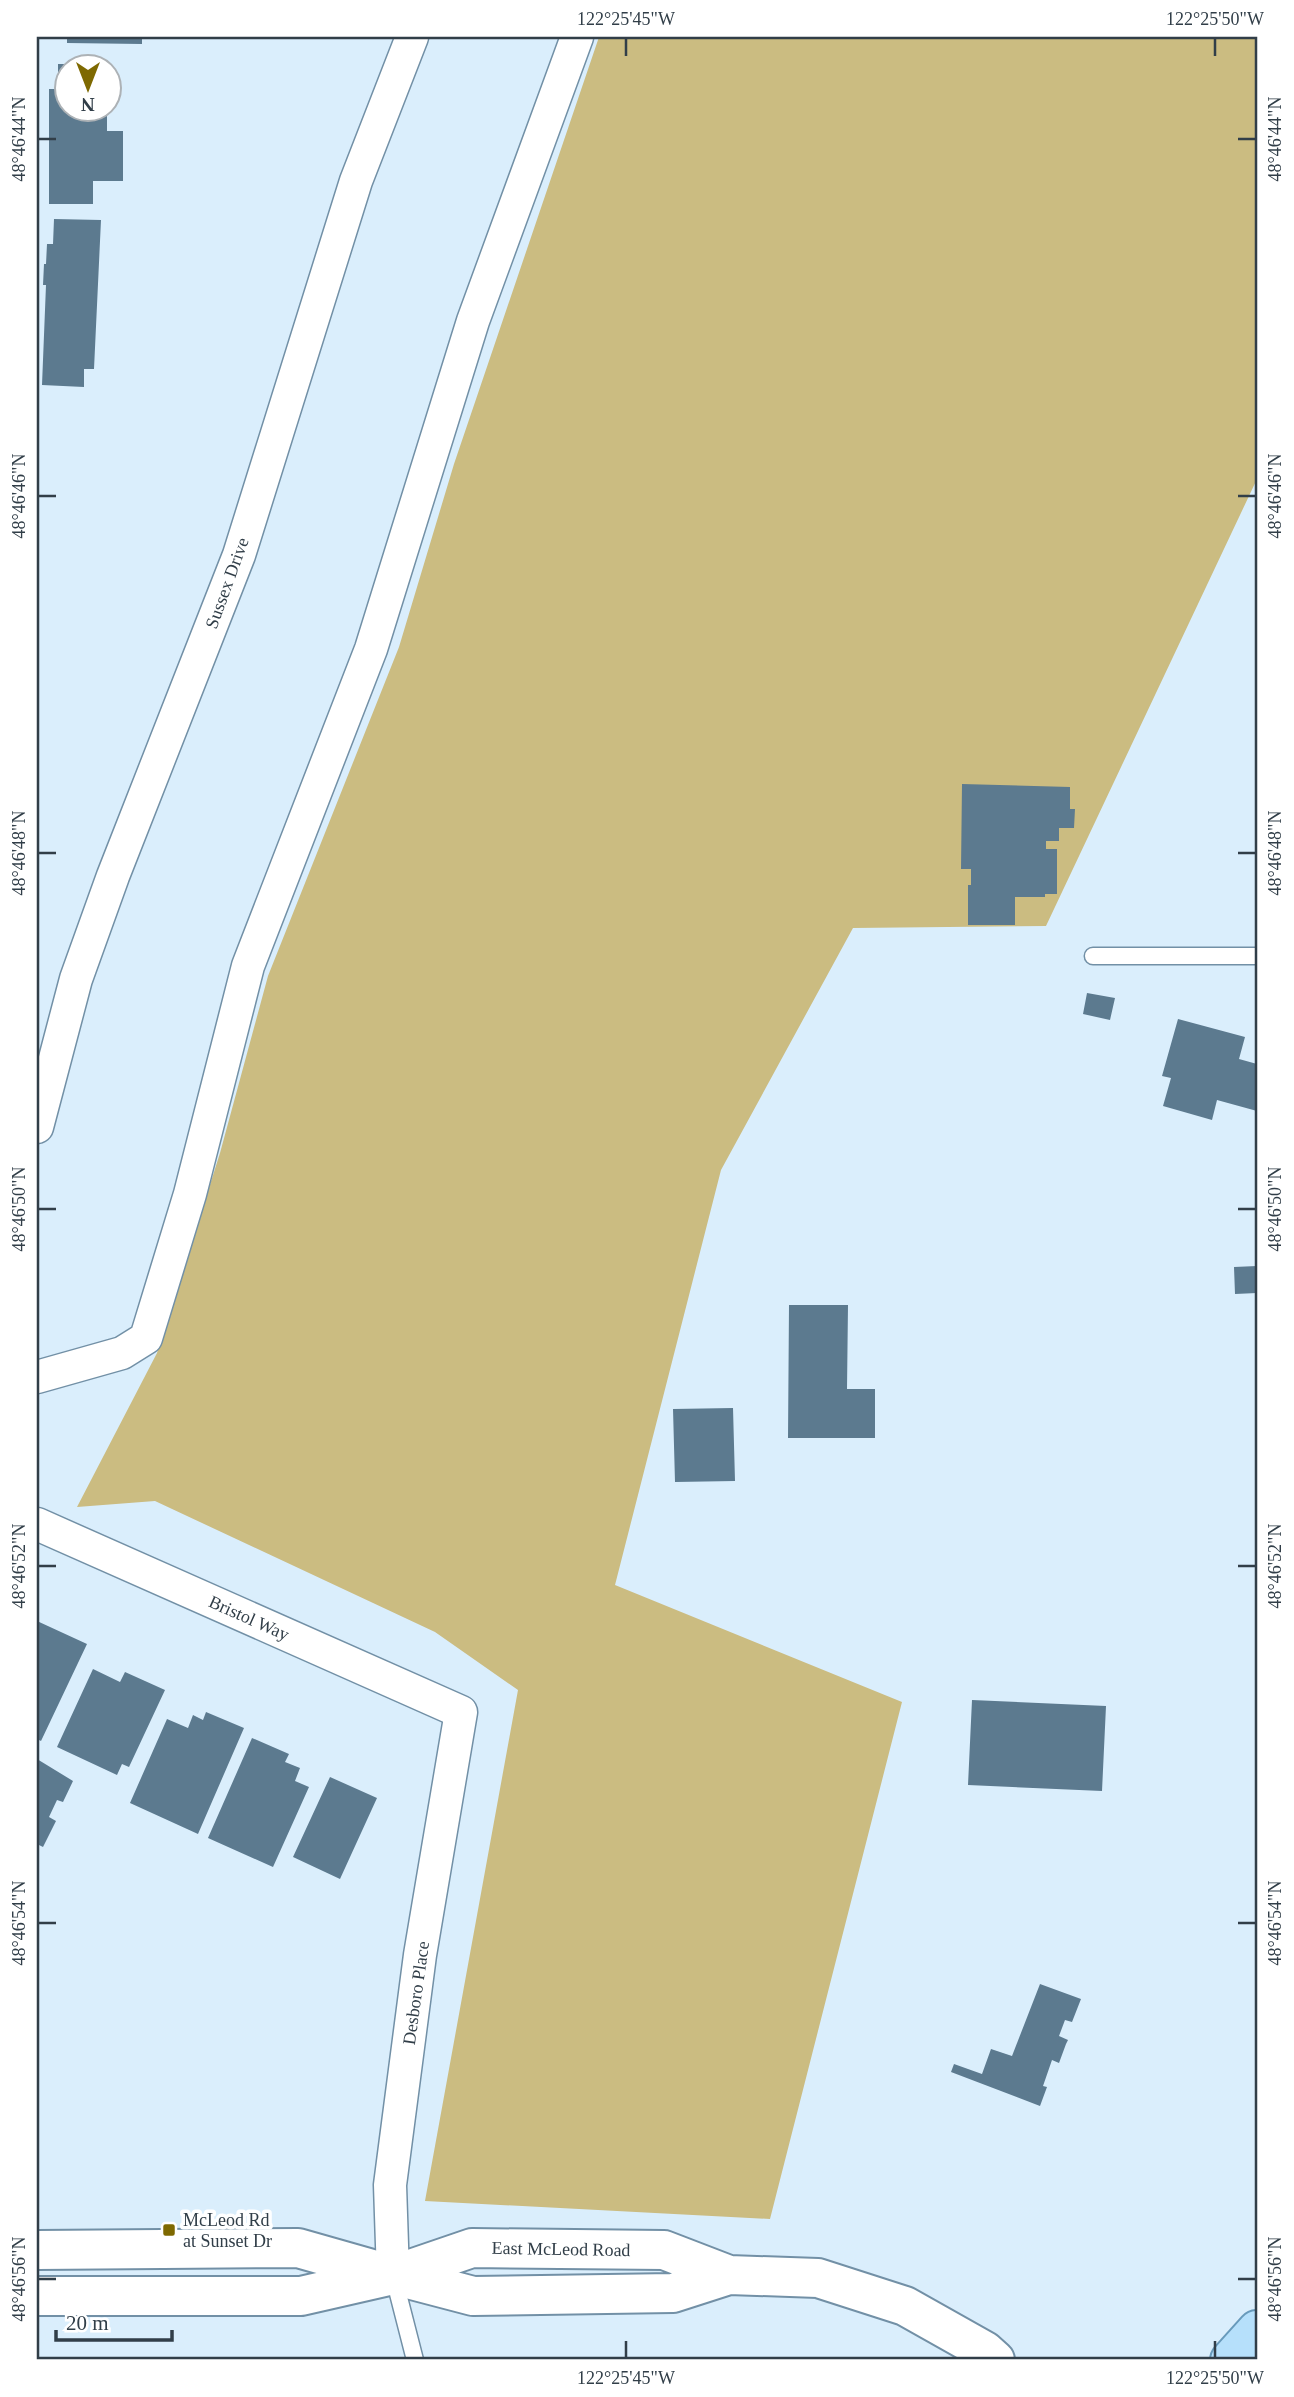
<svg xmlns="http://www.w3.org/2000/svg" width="1294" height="2397" font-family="'Times New Roman',serif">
<rect width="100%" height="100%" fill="#daeefc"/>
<path fill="#cbbc81" d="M599,37H1257V479L1046,926L853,928L721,1170L615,1585L902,1702L770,2219L425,2201L518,1690L435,1632L155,1501L77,1507L157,1353L220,1153L268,976L399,647L454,464Z"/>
<path fill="#5c7a8f" d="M67,37H142V44L67,43Z
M58,64H66V108H107V131H123V181H93V204H49V89H58Z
M54,219L101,220L94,369H84V387L42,385L46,285H43L44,264H46L47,244H53Z
M962,784L1070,787V809H1075L1074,828H1059V841H1046V849H1057V894H1045V897H1015V925H968V885H971V869H961Z
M1087,993L1115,998L1110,1020L1083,1014Z
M1178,1019L1245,1037L1239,1059L1257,1064V1111L1217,1100L1212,1120L1163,1106L1171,1078L1162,1076Z
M1257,1266V1293L1235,1294L1234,1267Z
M789,1305H848L847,1389H875V1438H788Z
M733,1408L735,1481L675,1482L673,1409Z
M37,1621L87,1644L41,1741L37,1739Z
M93,1669L120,1682L125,1672L165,1690L129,1767L122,1764L117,1775L57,1747Z
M972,1700L1106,1706L1102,1791L968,1785Z
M206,1712L244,1728L198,1834L130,1803L167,1719L188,1728L193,1715L203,1720Z
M252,1738L289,1754L285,1762L300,1768L295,1781L309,1787L273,1867L208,1838Z
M37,1759L73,1781L63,1802L57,1800L49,1817L56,1821L43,1847L37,1844Z
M330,1777L377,1798L340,1879L293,1857Z
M1040,1984L1081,1999L1072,2022L1065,2020L1059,2036L1068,2040L1066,2044L1059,2063L1052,2060L1043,2086L1047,2087L1040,2106L951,2072L954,2064L982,2074L991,2049L1012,2056Z"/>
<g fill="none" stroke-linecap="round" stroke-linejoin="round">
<g stroke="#7290a6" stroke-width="19">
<path id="lane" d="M1093,956H1257
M394,2278L415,2360"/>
</g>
<g stroke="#7290a6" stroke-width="35">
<path id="street" d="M37,1127L76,979L113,876L239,555L356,181L412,37
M37,1377L122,1353L146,1338L190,1194L248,966L371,649L473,321L577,37
M37,1524L461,1712L420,1955L390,2185L393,2275"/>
</g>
<g stroke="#7290a6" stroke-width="42">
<path id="secondary" d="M37,2250L298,2248L393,2275L472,2248L664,2250L729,2275L818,2278L905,2306L985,2351L995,2360
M37,2296H301L393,2275L473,2296L673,2293L729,2275"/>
</g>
<g stroke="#689abb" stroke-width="42">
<path id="primary" d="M1230,2360L1257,2330"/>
</g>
<use href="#lane" stroke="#fff" stroke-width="16"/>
<use href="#street" stroke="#fff" stroke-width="32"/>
<use href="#secondary" stroke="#fff" stroke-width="38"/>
<use href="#primary" stroke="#b6e0fb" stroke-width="38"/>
</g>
<path fill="none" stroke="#313e48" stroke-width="2.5" d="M626,38V56M1215,38V56M38,139H56M1238,139H1256M38,496H56M1238,496H1256M38,853H56M1238,853H1256M38,1209H56M1238,1209H1256M38,1566H56M1238,1566H1256M38,1923H56M1238,1923H1256M38,2279H56M1238,2279H1256M626,2341V2358M1215,2341V2358"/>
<rect fill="#7e6901" stroke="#fff" stroke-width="2.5" x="162" y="2223" width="14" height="14" rx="3.5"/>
<g text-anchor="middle" stroke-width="7" stroke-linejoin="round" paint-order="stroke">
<g font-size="18" fill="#313e48" stroke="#fff">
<text transform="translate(227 583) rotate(-70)" y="6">Sussex Drive</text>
<text transform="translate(249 1618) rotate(24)" y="6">Bristol Way</text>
<text transform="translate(416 1993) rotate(-82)" y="6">Desboro Place</text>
<text transform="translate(561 2249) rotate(1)" y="6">East McLeod Road</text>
</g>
<g font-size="18" fill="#313e48" stroke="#fff" text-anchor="start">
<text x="183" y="2226">McLeod Rd<tspan x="183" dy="21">at Sunset Dr</tspan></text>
</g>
</g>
<rect width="1294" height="2397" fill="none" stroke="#ffffff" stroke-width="77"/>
<g transform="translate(88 88) rotate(180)"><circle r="33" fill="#ffffff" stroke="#adb2b6" stroke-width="2"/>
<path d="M0-5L12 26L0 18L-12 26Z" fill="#7e6901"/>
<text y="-10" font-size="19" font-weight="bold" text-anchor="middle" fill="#313e48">N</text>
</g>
<path d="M56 2330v10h116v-10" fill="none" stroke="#313e48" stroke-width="3.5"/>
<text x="66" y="2330" font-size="21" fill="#313e48" stroke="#ffffff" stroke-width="5" paint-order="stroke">20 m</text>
<rect x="38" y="38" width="1218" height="2320" fill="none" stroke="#313e48" stroke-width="2.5"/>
<g font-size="18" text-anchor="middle" fill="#313e48">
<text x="626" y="25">122°25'45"W</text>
<text x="1215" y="25">122°25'50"W</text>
<text transform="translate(1275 139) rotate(-90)" y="6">48°46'44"N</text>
<text transform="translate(19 139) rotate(-90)" y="6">48°46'44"N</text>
<text transform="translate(1275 496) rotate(-90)" y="6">48°46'46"N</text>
<text transform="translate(19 496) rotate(-90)" y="6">48°46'46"N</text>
<text transform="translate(1275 853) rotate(-90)" y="6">48°46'48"N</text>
<text transform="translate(19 853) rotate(-90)" y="6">48°46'48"N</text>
<text transform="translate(19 1209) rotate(-90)" y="6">48°46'50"N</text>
<text transform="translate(1275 1209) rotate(-90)" y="6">48°46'50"N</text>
<text transform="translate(19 1566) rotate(-90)" y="6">48°46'52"N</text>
<text transform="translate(1275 1566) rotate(-90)" y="6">48°46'52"N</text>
<text transform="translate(1275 1923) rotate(-90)" y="6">48°46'54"N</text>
<text transform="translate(19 1923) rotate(-90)" y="6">48°46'54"N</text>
<text transform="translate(19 2279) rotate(-90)" y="6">48°46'56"N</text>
<text transform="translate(1275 2279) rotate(-90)" y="6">48°46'56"N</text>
<text x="626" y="2384">122°25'45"W</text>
<text x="1215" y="2384">122°25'50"W</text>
</g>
</svg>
